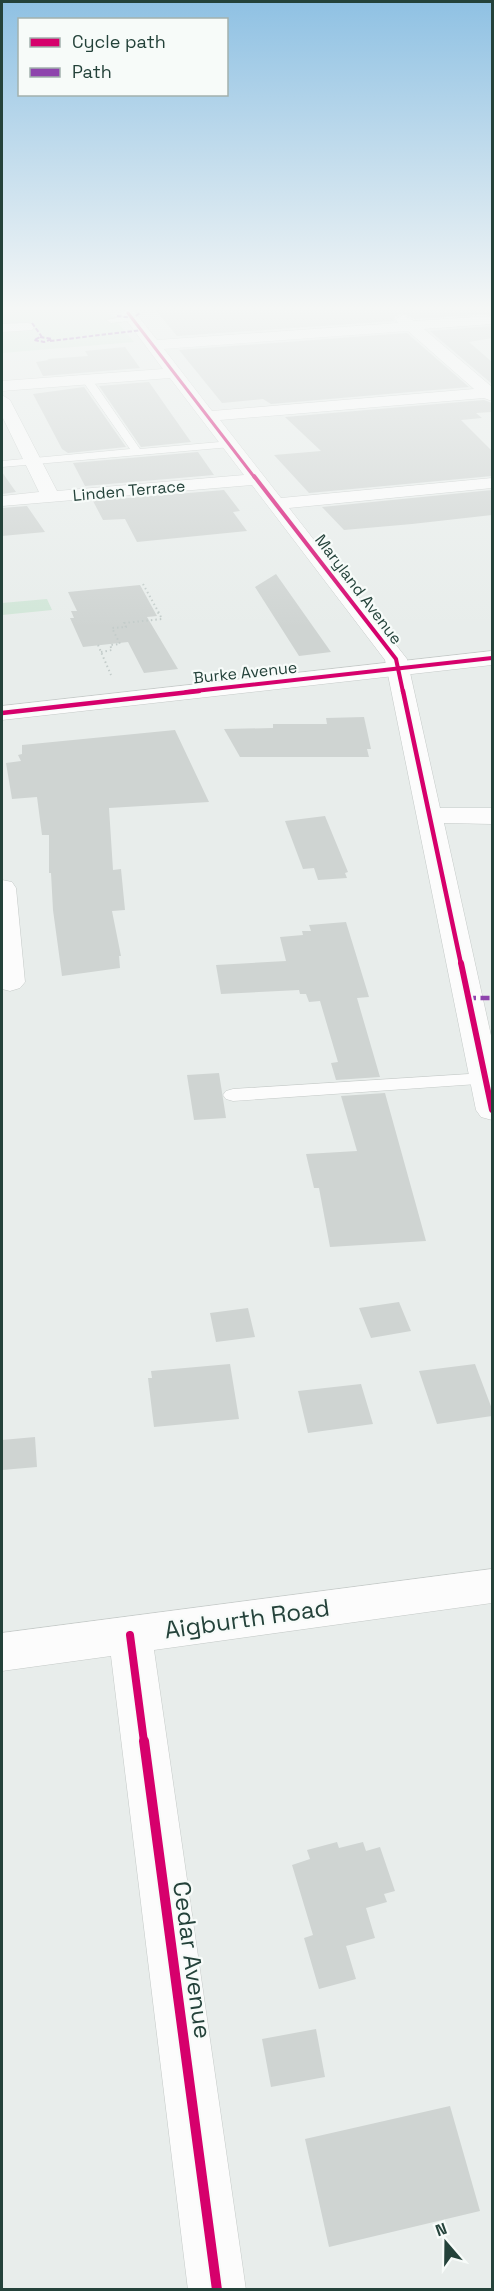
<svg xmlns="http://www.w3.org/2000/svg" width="494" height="2291" font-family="'Space Grotesk',sans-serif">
<rect width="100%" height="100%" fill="#e8edeb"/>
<path fill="#d1e6d8" d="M2,307H104L134,342L2,353Z
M47,599L52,610L2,615V603Z"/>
<path fill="#cfd4d2" d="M153,307H492V314L415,319L402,313L395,317L394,321L177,336Z
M492,326V338L469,342L492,362V384L430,331Z
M407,333L469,387L271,404L263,399L222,403L179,350Z
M125,347L140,368L43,376L36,362L49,360L47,359L88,356L85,351Z
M149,382L191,442L141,447L99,386Z
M84,387L126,447L68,453L62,449L33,394Z
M484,400L492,403V412L476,413L482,418L461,420L492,451V476L309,493L274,455L321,451L285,417Z
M198,452L214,475L85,486L73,463Z
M2,472L16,492L2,494Z
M224,490L240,511L233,512L247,531L137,542L125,519L103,520L93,501Z
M492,490V515L412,524L344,530L322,507Z
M27,506L45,532L2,536V508Z
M276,574L331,652L299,656L255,587Z
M140,585L157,616L147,617L178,669L144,673L128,642L83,647L70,618H74L71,611H77L68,592Z
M364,717L371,749H367L369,757H240L224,729L273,728V724H327L326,718Z
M175,730L209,802L109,808L113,870L121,869L125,910L112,911L121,956H119L120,968L62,976L53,910L51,873H49V835H42L37,797L12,799L6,763L21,761L18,755L22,754V745Z
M325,816L348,872L345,873L347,878L318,880L314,868L303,869L285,821Z
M346,922L369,997L357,998L380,1077L336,1080L331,1063L338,1062L320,1001L309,1002L306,994H300L299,990L221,994L216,965L286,961L280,937L303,935L302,931H311L309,925Z
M219,1073L226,1118L194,1120L187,1075Z
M385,1093L426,1241L330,1247L319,1188H314L306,1154L357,1151L341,1096Z
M399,1302L411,1331L371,1338L359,1308Z
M248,1308L255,1337L216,1342L210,1313Z
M230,1364L239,1419L154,1427L148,1378H152L151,1371Z
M475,1364L492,1409V1416L437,1424L419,1371Z
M361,1384L373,1424L308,1433L298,1391Z
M35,1437L37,1467L2,1470V1440Z
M337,1842L339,1848L363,1842L366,1851L380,1847L395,1891L384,1894L387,1902L366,1908L375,1938L346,1946L356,1979L319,1989L304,1938L313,1935L292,1865L310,1859L307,1850Z
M316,2029L325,2077L271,2087L262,2039Z
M450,2106L480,2211L329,2247L305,2139Z"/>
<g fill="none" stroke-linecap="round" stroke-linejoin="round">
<g stroke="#c5cac8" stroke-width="1">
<path id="service" d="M133,315L136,316V320L111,323L106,320Z
M83,378H91L140,449L231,441L237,444L231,447L2,467V461L130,449L82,380Z
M485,1073L492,1075V1083L233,1101L226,1099L223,1095L226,1091L233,1089Z"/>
</g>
<g stroke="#c5cac8" stroke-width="1">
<path id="minor" d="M128,309L133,310L157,340L398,323L396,319L403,315L414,321L492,316V324L424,329L492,387V401L484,398L220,420L281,498L492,478V488L289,508L407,659L440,808H492V824L444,823L492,1040V1120L481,1117L476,1110L385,660L252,485L2,506V496L39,492L2,416V395L10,400L57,491L244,475L170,378L2,391V381L163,369L121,313ZM408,331L474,389L212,411L164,349Z
M27,323L32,324L34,327L32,330L2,332V324Z
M2,880L12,882L16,888L25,982L20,988L10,991L2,989Z
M492,1569V1603L154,1650L246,2290H188L111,1656L2,1671V1633Z"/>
</g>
<g stroke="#c5cac8" stroke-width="1">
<path id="tertiary" d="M492,651V665L2,720V706Z"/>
</g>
<path stroke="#c3ccca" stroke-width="2" stroke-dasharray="1.5 3" stroke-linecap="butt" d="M143,584L159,613
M98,645L111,675
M101,652L112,650L110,645L120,644L112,628L126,627L124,623L162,619L159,613H155"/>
<use href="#service" fill="#fcfcfc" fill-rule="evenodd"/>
<use href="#minor" fill="#fcfcfc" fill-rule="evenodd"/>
<use href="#tertiary" fill="#fcfcfc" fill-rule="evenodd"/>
<path stroke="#8e44ad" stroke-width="2" stroke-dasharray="4.5 2" stroke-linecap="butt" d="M117,316L133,318L140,313
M32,323L42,337
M40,337L52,339L44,342L34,340Z
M50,341L142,330"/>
<path stroke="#8e44ad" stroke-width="4.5" stroke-dasharray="9 4.5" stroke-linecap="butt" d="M467,998H492"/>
<g stroke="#f7fbf9" stroke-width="4.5">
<path id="cycleway-far5" d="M128,313L255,478"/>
</g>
<g stroke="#f7fbf9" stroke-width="6">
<path id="cycleway-far4" d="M254,476L396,659L403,692
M186,692L492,658"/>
</g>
<g stroke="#f7fbf9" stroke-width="8">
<path id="cycleway-far3" d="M403,691L461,964
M2,713L199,691"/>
</g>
<g stroke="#f7fbf9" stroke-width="10">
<path id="cycleway-far2" d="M461,963L492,1110"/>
</g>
<g stroke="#f7fbf9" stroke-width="11">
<path id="cycleway-far1" d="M130,1635L144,1742"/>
</g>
<g stroke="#f7fbf9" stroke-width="14">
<path id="cycleway" d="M144,1741L217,2290"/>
</g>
<use href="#cycleway-far5" stroke="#d6006c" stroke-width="3"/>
<use href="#cycleway-far4" stroke="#d6006c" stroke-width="4"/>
<use href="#cycleway-far3" stroke="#d6006c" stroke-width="4.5"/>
<use href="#cycleway-far2" stroke="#d6006c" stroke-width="6"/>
<use href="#cycleway-far1" stroke="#d6006c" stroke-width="8"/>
<use href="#cycleway" stroke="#d6006c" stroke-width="10"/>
</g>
<linearGradient id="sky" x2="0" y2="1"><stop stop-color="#8fc1e3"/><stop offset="0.49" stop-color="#f5f7f6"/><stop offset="1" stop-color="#f5f7f6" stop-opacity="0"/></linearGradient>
<rect width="494" height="628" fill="url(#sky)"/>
<g text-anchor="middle" stroke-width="4.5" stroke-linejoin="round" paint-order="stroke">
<g font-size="16" fill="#24423a" stroke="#f7fbf9">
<text transform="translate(129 490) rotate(-5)" y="6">Linden Terrace</text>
<text transform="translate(359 589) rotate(53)" y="6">Maryland Avenue</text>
<text transform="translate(245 672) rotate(-6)" y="6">Burke Avenue</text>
</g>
<g font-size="24" fill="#24423a" stroke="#f7fbf9">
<text transform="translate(247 1619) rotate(-8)" y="8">Aigburth Road</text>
<text transform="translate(192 1960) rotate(82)" y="8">Cedar Avenue</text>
</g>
</g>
<rect width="494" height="2291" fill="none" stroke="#24423a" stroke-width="6"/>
<rect x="18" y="18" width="210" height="78" fill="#f7fbf9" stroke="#a3b1ad" stroke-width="1.5"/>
<rect x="30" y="38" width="30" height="9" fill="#d6006c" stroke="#a3b1ad" stroke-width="1.5"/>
<text x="72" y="48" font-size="18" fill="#24423a">Cycle path</text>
<rect x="30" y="68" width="30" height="9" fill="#8e44ad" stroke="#a3b1ad" stroke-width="1.5"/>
<text x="72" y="78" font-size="18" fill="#24423a">Path</text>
<g transform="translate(446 2243) rotate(340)" stroke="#f7fbf9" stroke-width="4.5" paint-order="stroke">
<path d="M0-4.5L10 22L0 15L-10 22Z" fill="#24423a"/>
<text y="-9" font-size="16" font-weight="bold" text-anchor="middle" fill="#24423a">N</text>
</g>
</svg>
